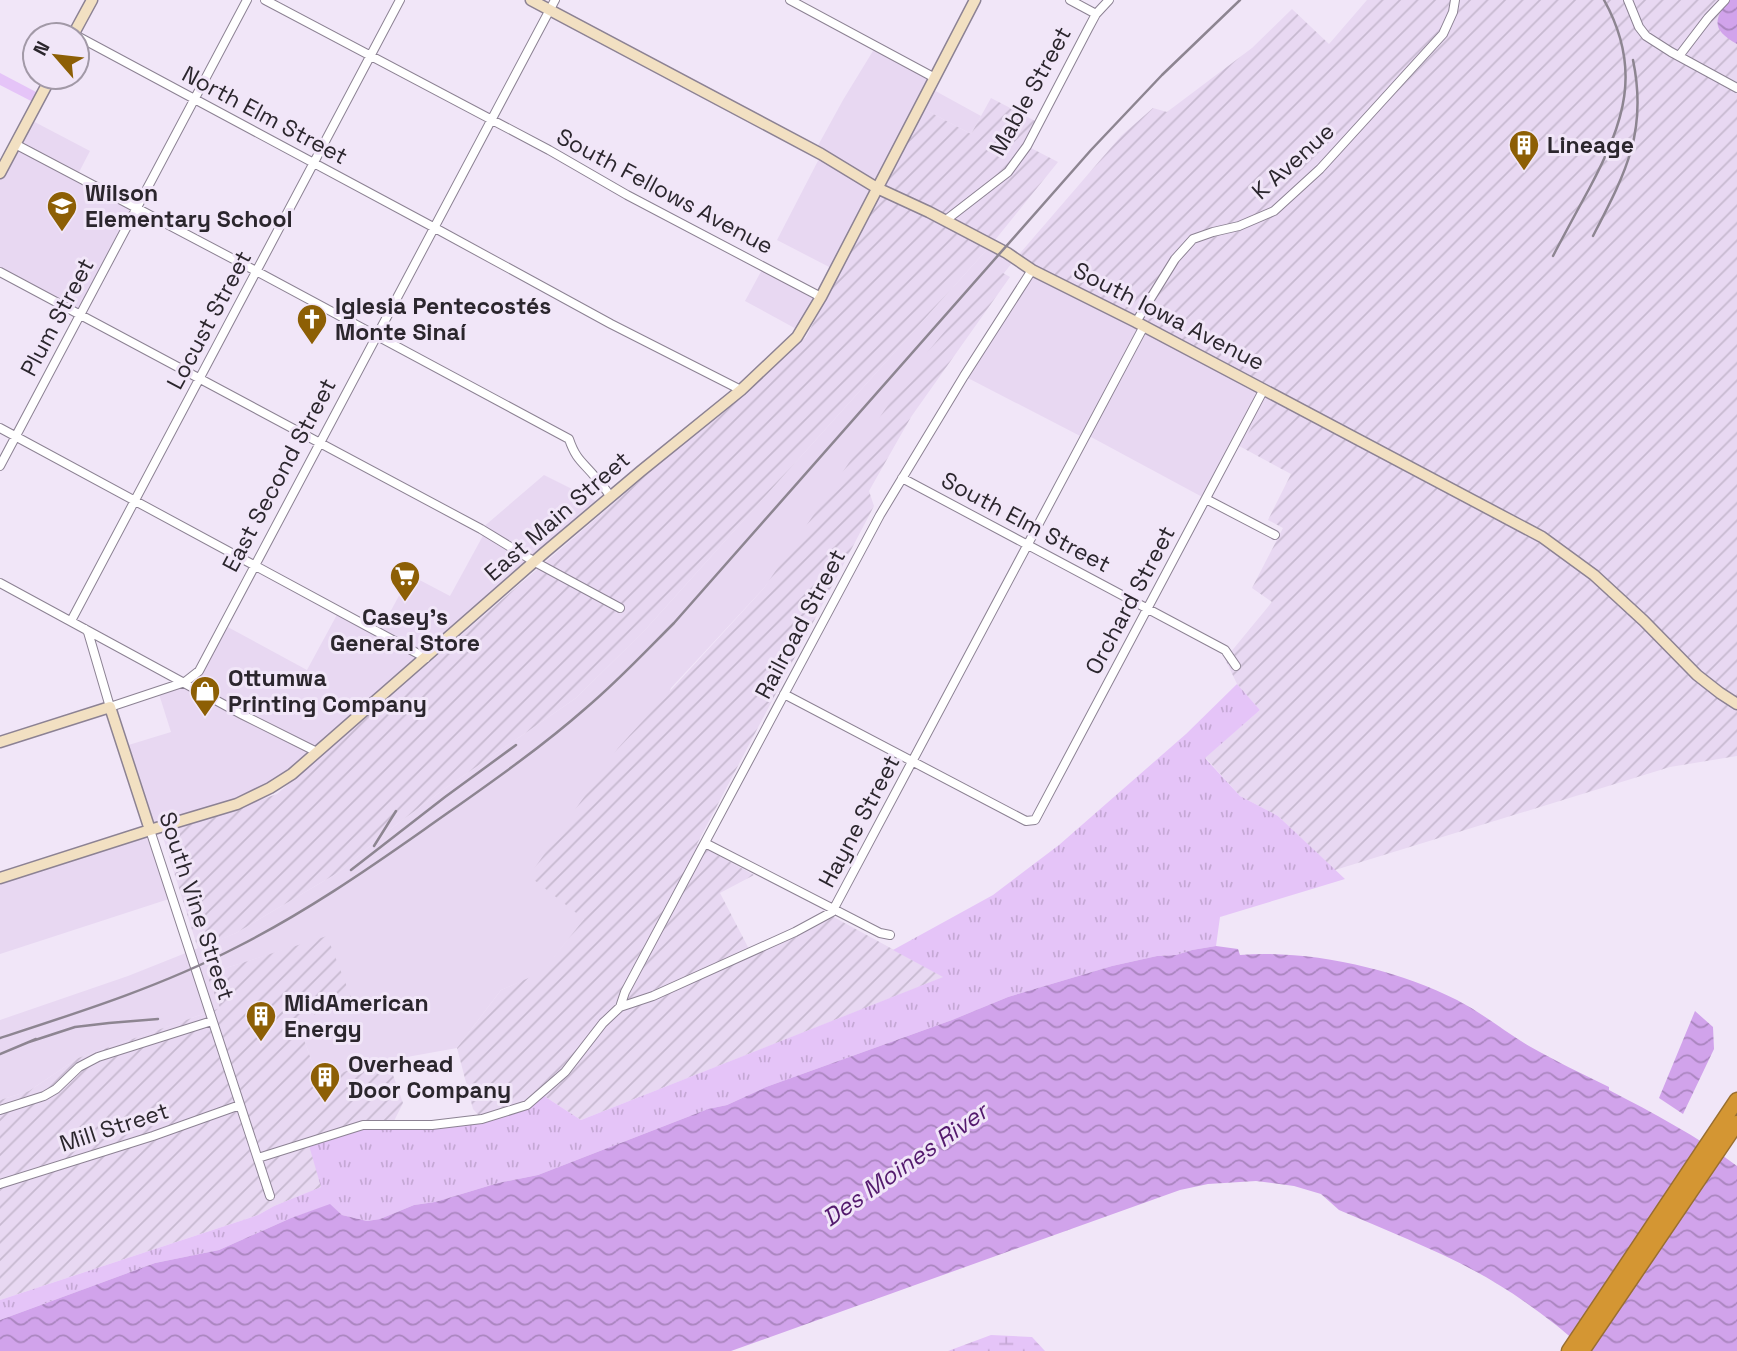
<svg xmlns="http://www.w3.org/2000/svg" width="1737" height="1351" font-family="'Space Grotesk',sans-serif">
<defs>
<pattern id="industrial-furrows" width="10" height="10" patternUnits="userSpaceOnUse" patternTransform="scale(1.75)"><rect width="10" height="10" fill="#e8d8f2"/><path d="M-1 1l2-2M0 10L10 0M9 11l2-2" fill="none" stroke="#c7b9d0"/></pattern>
<pattern id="grass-tufts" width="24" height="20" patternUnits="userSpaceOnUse" patternTransform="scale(1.75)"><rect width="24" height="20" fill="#e5c4f8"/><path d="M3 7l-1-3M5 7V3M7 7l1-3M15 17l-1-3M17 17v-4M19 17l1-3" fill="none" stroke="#c5a8d5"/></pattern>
<pattern id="wetland-marsh" width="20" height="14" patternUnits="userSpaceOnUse" patternTransform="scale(1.75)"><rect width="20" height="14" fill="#e5c4f8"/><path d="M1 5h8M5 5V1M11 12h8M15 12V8" fill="none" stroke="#c5a8d5"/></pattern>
<pattern id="water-waves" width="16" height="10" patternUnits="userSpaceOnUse" patternTransform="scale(1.75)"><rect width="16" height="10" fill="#d1a3eb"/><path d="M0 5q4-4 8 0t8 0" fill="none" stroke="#aa85bf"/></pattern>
</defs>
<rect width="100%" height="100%" fill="#f1e6f8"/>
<path fill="#e8d8f2" d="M876,46L935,78L930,88L981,116L971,134L920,107L835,270L777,240L821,155L815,151L843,100Z
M29,119L90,151L77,176L137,208L80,315L0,272V173Z
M991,245L1015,259L847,475L764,588L671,688L584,919L542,973L501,990L457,1048L379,1062L318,1079L297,1020L327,937L229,967L209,978L220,1008L78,1058L29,1091L0,1100V1020L128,976L236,933L339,872L389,830L447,787L576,698L645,630Z
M764,266L821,297L800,331L745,301Z
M1032,270L1270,393L1241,447L1235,444L1206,499L1091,437L1084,438L964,376Z
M544,475L602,504L270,788L150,830L172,898L0,954V878L149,830L122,747L171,732L158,691L199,671L224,625L307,670L339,611L379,633L410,575L450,596L485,532L481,529Z"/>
<path fill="url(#industrial-furrows)" d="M1367,0H1737V756L1670,767L1335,870L1278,816L1240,796L1205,757L1260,710L1237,684L1225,659L1272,602L1252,588L1283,528L1268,520L1291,474L1241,447L1270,393L1015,259L1121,136L1153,108L1167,112L1252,48L1292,9L1329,44Z
M991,98L1039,123L1027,146L1058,162L991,245L645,630L576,698L447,787L389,830L339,872L236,933L198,949L162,834L277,794L806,337L924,109L971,134Z
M996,269L1010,277L911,417L869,491L874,506L697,844L754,875L720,893L750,951L828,914L944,977L581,1120L541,1094L527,1105L482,1119L473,1109L457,1048L501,990L542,972L584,919L529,876L618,748L764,588L907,377Z
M327,936L353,1002L297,1020L318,1079L379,1062L388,1061L403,1103L392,1125L322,1187L274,1206L258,1215L0,1300V1100L29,1091L78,1058L220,1008L208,978L229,967Z"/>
<path fill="url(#grass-tufts)" d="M1237,684L1260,710L1205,758L1240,796L1278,816L1345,879L1220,917L1216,946L1192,950L1176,955L1157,956L1112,966L1008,997L952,1020L766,1087L727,1105L708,1109L538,1175L498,1183L435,1202L414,1205L380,1219L367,1221L342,1215L330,1205L291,1218L219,1250L155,1263L0,1320V1300L258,1215L274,1206L321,1187L308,1142C326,1136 345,1127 364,1125C423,1117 490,1133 541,1094L581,1120L943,977L893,950L993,895L1059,845L1186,734Z"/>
<path fill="url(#wetland-marsh)" d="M991,1335L1032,1337L1045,1351H948Z"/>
<path fill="#e5c4f8" d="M0,73L38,93L33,102L0,85Z"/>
<path fill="url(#water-waves)" d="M1729,0H1737V44C1712,30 1713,20 1729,0Z
M1216,946L1238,949L1240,955C1307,949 1397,969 1457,1000C1482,1013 1504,1031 1529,1046C1554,1060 1582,1074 1609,1087V1090C1653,1113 1697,1136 1737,1166V1351H1590C1576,1344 1568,1334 1556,1325C1538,1311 1519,1297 1499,1285C1451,1255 1392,1233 1339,1210L1321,1194L1294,1186L1256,1181L1208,1184L1180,1190L731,1351H0V1320L155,1263L219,1250L291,1218L330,1204L342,1215L367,1221L380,1219L414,1205L435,1202L498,1183L538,1175L708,1109L727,1105L766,1087L952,1020L1008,997L1112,966L1157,956L1176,955L1192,950Z
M1695,1011L1713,1027L1714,1049L1683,1114L1659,1098Z"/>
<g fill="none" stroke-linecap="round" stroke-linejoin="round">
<g stroke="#8c8293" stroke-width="10">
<path id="street" d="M265,0L549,150L627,195L821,297
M790,0L935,78
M1070,0L1096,14
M1628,0L1639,27L1646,36L1671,52L1737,88
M77,36L435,228L611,324L741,390
M1679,56L1708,18L1725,0
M15,144L256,271L569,439C576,460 583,462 596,478C602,483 606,491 611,497
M946,220L1008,172L1027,146L1088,29L1096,14L1109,0
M0,272L481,529L535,562L620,608
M1136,322L1175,259L1193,239L1213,232L1239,226L1274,211L1320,169L1443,34L1453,12L1455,0
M0,428L426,658
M0,466L247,0
M902,478L1225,650L1236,666
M1206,499L1275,535
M0,583L243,715L317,752
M71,621L400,0
M85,629L88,632L110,707L185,682L199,671L555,0
M784,694L1026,821L1035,820L1264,389
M150,830L270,1196
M705,843L880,933L890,935
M620,1007L625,992L880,515L964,376L1032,270
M0,1110L44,1096L56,1089L79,1067L98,1057L212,1021
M258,1158L363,1125H432L482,1119L527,1105L565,1072L603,1023L620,1007L653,996L795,932L832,912L1144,326
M0,1184L153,1136L240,1105"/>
</g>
<g stroke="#8c8293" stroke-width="13">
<path id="secondary" d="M531,0L821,154L877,188L929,212L1007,253L1032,270L1136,322L1542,537L1594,575L1644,621L1697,675L1720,693L1737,704
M73,35L92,0
M0,173L51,77
M0,742L110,707L150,830
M0,878L150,830L237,804L270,788L292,774L544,553L641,471L741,390L797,337L821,297L975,0"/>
</g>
<g stroke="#996f31" stroke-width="17">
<path id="highway" d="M1569,1351L1737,1100
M1582,1351L1737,1123"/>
</g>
<use href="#street" stroke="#fff" stroke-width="8"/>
<use href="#secondary" stroke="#f2e0c2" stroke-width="10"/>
<use href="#highway" stroke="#d49633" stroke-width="14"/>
<path stroke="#8d8591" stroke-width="2.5" d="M1593,236C1625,174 1648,132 1633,60
M1553,256C1565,233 1577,211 1589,189C1624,123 1643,70 1604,0
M374,846L396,811
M351,870L445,797L516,745
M0,1038C80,1012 162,986 237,947C304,913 364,872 425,829C480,790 536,752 586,708C617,682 645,652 674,623L1091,150L1162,75L1240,0
M29,1042L75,1027L109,1023L158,1019
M0,1054L36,1039"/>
</g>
<defs>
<g id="building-pin" transform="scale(1.575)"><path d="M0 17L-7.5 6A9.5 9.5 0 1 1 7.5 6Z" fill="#8d5f05" stroke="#f1e6f8"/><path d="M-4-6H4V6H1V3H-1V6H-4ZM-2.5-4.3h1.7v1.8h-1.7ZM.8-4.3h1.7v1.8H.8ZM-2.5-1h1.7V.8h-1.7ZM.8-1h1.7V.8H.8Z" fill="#fff"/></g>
<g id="school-pin" transform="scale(1.575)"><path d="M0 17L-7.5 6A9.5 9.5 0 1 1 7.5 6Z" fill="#8d5f05" stroke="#f1e6f8"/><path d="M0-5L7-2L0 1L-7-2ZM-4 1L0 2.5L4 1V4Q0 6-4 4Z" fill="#fff"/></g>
<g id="church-pin" transform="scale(1.575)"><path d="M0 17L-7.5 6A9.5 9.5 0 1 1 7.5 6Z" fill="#8d5f05" stroke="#f1e6f8"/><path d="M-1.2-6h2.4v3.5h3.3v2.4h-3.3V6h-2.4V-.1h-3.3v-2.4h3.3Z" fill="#fff"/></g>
<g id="supermarket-pin" transform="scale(1.575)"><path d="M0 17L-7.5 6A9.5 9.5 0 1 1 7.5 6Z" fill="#8d5f05" stroke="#f1e6f8"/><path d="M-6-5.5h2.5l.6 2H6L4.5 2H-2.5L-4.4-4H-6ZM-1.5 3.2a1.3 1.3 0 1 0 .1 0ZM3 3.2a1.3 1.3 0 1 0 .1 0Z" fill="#fff"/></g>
<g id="shop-pin" transform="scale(1.575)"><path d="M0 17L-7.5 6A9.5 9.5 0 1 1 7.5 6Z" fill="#8d5f05" stroke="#f1e6f8"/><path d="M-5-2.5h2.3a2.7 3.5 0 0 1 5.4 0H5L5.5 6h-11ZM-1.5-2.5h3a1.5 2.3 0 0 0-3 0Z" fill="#fff"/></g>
</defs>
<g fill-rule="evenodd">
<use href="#building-pin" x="1524" y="145"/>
<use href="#school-pin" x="62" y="206"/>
<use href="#church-pin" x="312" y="319"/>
<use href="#supermarket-pin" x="405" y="576"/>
<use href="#shop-pin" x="205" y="691"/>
<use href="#building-pin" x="261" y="1016"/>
<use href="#building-pin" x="325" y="1077"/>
</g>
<g text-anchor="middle" stroke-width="6" stroke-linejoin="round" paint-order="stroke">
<g font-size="23" fill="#2b262d" stroke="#f1e6f8">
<text transform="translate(1030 91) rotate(-61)" y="8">Mable Street</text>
<text transform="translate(265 115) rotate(28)" y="8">North Elm Street</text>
<text transform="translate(1293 161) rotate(-42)" y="8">K Avenue</text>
<text transform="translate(665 191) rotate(28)" y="8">South Fellows Avenue</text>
<text transform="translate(1169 316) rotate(27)" y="8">South Iowa Avenue</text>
<text transform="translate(57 317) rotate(-62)" y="8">Plum Street</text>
<text transform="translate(209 320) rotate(-62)" y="8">Locust Street</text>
<text transform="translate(279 475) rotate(-62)" y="8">East Second Street</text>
<text transform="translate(557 516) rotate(-41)" y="8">East Main Street</text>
<text transform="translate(1026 522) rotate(28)" y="8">South Elm Street</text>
<text transform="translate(1130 600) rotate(-62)" y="8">Orchard Street</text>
<text transform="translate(800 624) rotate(-62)" y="8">Railroad Street</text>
<text transform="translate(859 821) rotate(-62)" y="8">Hayne Street</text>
<text transform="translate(197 906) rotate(72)" y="8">South Vine Street</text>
<text transform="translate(114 1127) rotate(-18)" y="8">Mill Street</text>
</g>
<g font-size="23" font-weight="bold" fill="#2b262d" stroke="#f1e6f8" text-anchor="start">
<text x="1547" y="153">Lineage</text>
<text x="85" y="201">Wilson<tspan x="85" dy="26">Elementary School</tspan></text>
<text x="335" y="314">Iglesia Pentecostés<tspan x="335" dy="26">Monte Sinaí</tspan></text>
<text x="405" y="625" text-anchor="middle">Casey's<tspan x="405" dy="26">General Store</tspan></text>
<text x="228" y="686">Ottumwa<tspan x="228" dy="26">Printing Company</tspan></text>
<text x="284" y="1011">MidAmerican<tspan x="284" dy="26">Energy</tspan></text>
<text x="348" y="1072">Overhead<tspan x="348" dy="26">Door Company</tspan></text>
</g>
<g font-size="24" font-style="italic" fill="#53196d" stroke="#f1e6f8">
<text transform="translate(905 1165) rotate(-35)" y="8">Des Moines River</text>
</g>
</g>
<g transform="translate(56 56) rotate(298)"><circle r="33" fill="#f1e6f8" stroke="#a299a7" stroke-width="2"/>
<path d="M0-5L12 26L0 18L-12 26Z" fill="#8d5f05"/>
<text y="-10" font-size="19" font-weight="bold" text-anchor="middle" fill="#2b262d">N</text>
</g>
</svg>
